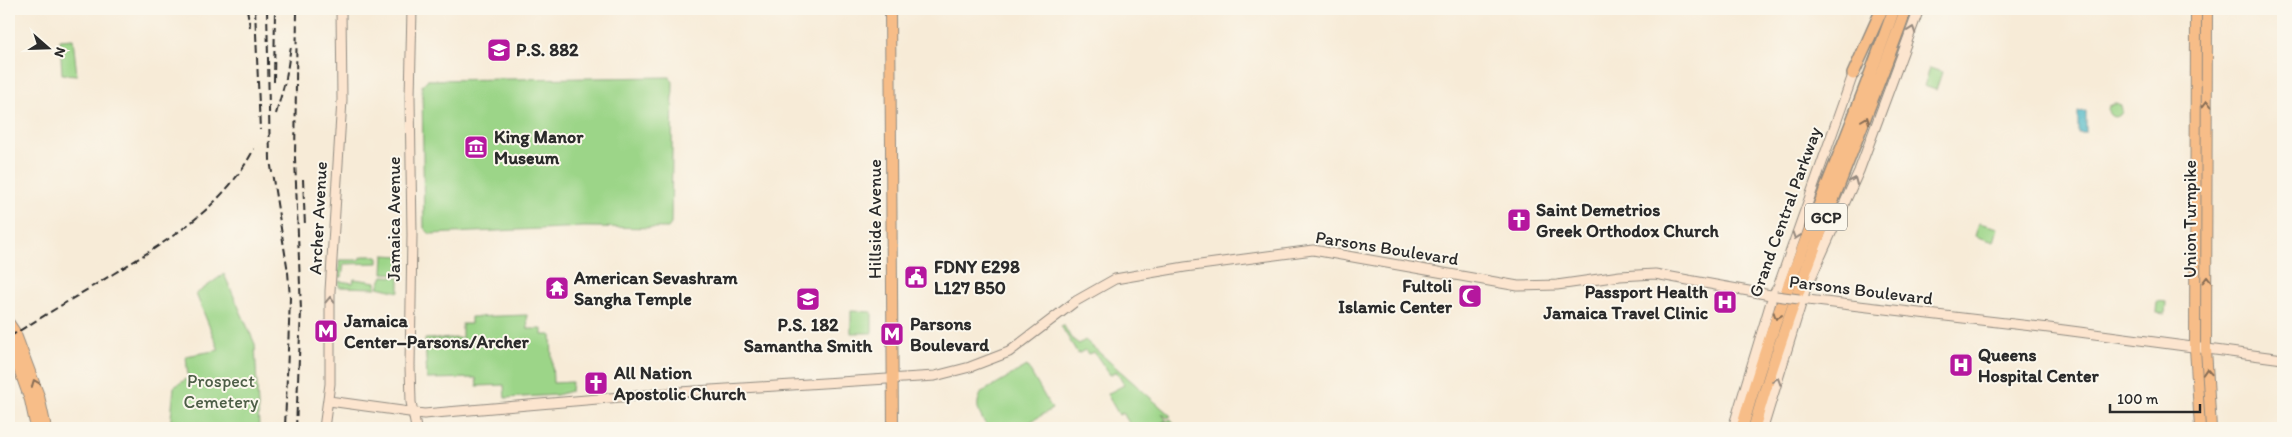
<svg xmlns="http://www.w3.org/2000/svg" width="2292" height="437" font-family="Itim,sans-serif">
<rect width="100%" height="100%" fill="#fbf7ec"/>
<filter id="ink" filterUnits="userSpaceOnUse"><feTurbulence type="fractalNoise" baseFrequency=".02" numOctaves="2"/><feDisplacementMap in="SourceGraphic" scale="10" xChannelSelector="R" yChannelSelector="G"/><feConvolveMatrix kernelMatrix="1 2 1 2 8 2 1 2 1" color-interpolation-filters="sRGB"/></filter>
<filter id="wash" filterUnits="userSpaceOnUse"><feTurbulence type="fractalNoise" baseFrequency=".0096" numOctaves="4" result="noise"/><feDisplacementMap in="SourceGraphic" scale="20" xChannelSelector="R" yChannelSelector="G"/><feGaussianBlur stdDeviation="1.12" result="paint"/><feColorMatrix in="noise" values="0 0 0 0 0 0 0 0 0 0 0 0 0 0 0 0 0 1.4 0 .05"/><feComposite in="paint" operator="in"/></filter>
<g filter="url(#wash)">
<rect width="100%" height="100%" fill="#f7ebd7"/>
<path fill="#9cd588" stroke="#64805a" d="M73,39L77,75L62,74L60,40Z
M1930,68L1942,72L1936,90L1924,86Z
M670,77L673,82L671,224L668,228L584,227L430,234L424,228L422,85L427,80Z
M2108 110a7 7 0 1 1 14 0a7 7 0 1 1-14 0Z
M1979,223L1998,228L1994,242L1975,236Z
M384,255L400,256L399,274L383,273Z
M363,256H378V263L344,264L342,277H339V260H358Z
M224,274L255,344L259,428H170L174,387L188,378L186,356L219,350L196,294Z
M383,276L399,277V292L378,287Z
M354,279L376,282V288L339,287V281L353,283Z
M2157,301L2166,302L2165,314L2156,313Z
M851,311L872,312V333H851Z
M527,315L528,329H542V335H551L553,383L572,382L571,391L557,395L505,398L504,385L477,386L476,378L427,379L425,339L462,338V324H471V317Z
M1063,324L1071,338L1079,344L1085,340L1171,416L1167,418L1162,413L1166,420L1158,425L1171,419L1176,428H1132L1123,413L1119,415L1107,394L1124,385L1116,371L1110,375L1094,352L1088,354L1085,350L1078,354L1061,326Z
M1027,366L1052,409L1020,428H988C980,415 973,407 982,392Z"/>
<path fill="#49b6c5" stroke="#3a7078" d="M2086,111V133H2078V112Z"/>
</g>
<g filter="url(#ink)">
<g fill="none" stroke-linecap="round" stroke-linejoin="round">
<g stroke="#918b81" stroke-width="11">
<path id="secondary" d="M412,9L410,97L412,235L410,367L411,402L416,428
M1799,299L2049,328L2283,359
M329,401L424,414L679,392L935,376L970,367L1009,352L1076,301L1115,279L1185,267L1313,250L1518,286L1557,285L1620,276L1655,274L1776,296
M324,428L330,384V291L342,100L341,9
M1733,428L1773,295L1778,287L1855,69
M1763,428L1805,291L1859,171L1919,9"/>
</g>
<g stroke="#918b81" stroke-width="12">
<path id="primary" d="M890,9L893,428
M2196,9L2195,348L2200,428
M2207,9L2206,349L2211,428
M9,323L15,332L39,396L46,428
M9,341L30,400L36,428"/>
</g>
<g stroke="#918b81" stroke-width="14">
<path id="highway" d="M1853,74L1882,9
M1742,428C1782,284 1845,149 1894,9
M1754,428C1794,285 1856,149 1906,9"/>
</g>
<use href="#secondary" stroke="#fce5cf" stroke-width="9"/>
<use href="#primary" stroke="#f7bd88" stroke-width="10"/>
<use href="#highway" stroke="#f7bd88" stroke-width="11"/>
<path stroke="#2b2b2b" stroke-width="2" stroke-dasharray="8 4" stroke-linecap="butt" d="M247,9L250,27
M255,9L260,130
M267,9L270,160L288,272L290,298L285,428
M274,82L275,9
M276,114L286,78L291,46
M303,179L305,226
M9,337C44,316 78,295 113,274C169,240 223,208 254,149
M296,428L301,311L295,158L297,9"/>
<g stroke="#918b81" stroke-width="11" stroke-linecap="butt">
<path id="secondary-bridge" d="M1776,296L1799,299"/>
</g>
<use href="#secondary-bridge" stroke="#fce5cf" stroke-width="9"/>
</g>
<defs><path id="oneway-chevron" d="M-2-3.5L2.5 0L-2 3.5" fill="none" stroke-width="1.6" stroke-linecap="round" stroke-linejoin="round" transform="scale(1.25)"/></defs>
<g stroke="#94887d">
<use href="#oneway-chevron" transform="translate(1912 30) rotate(-71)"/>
<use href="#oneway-chevron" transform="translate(1854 181) rotate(-66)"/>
<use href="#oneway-chevron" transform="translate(1796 236) rotate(109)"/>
<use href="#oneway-chevron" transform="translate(330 300) rotate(-89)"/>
<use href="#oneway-chevron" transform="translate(1777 381) rotate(-72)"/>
</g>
<g stroke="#876d55">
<use href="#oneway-chevron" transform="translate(2207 104) rotate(-90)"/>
<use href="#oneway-chevron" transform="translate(1866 120) rotate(-69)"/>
<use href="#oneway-chevron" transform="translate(2207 280) rotate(-90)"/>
<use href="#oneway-chevron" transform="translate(1777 316) rotate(109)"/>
<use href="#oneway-chevron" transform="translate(2207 372) rotate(-94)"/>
<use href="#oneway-chevron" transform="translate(35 383) rotate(-111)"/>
</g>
</g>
<defs>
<g id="school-square" transform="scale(1.25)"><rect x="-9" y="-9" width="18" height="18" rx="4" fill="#b5179e" stroke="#fbf7ec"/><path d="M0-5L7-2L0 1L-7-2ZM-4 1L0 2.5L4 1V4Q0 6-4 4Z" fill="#fff"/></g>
<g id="museum-square" transform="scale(1.25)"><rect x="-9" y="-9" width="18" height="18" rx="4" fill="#b5179e" stroke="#fbf7ec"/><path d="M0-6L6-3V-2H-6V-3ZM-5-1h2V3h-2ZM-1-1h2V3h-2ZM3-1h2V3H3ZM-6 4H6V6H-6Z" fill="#fff"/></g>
<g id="church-square" transform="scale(1.25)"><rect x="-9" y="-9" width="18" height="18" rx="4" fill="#b5179e" stroke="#fbf7ec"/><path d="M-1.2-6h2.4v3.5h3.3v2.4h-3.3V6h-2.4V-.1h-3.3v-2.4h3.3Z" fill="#fff"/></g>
<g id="civic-square" transform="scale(1.25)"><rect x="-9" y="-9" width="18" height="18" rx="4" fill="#b5179e" stroke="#fbf7ec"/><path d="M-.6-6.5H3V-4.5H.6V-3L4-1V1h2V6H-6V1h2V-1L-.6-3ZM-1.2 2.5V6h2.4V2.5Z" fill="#fff"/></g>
<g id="temple-square" transform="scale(1.25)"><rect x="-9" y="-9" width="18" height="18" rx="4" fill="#b5179e" stroke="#fbf7ec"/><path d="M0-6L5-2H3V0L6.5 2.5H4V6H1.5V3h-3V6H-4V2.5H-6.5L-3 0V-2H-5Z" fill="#fff"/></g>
<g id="mosque-square" transform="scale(1.25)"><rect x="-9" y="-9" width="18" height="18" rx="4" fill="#b5179e" stroke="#fbf7ec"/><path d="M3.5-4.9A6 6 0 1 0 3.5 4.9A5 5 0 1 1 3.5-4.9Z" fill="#fff"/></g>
<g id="hospital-square" transform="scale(1.25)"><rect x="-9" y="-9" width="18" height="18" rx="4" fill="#b5179e" stroke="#fbf7ec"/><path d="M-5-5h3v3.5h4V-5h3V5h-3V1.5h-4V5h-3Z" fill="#fff"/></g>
<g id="metro-square" transform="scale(1.25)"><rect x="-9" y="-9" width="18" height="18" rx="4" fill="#b5179e" stroke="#fbf7ec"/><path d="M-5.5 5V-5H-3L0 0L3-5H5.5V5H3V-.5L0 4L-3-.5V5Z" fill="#fff"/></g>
</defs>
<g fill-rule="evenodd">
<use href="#school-square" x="499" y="50"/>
<use href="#museum-square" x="476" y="147"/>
<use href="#church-square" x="1519" y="220"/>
<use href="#civic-square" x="916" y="277"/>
<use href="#temple-square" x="557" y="288"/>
<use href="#mosque-square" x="1470" y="296"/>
<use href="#school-square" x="808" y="299"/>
<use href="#hospital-square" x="1725" y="302"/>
<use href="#metro-square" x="326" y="331"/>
<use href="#metro-square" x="892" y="334"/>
<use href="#hospital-square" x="1961" y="365"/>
<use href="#church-square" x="596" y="383"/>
</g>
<g text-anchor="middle" stroke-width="4" stroke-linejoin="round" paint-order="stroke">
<rect fill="#fbf7ec" stroke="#696865" stroke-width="1" x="1805" y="203.5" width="42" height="27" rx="4"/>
<g font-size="16" font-weight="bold" fill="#2b2b2b">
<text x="1826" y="223">GCP</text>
</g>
<g font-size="18" font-weight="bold" fill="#2b2b2b" stroke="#fbf7ec" text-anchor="start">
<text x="516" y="56">P.S. 882</text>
<text x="494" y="143">King Manor<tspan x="494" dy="21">Museum</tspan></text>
<text x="1536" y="216">Saint Demetrios<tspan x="1536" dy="21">Greek Orthodox Church</tspan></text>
<text x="934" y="273">FDNY E298<tspan x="934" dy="21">L127 B50</tspan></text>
<text x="574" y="284">American Sevashram<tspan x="574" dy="21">Sangha Temple</tspan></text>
<text x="1452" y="292" text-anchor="end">Fultoli<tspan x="1452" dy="21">Islamic Center</tspan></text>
<text x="1708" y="298" text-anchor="end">Passport Health<tspan x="1708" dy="21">Jamaica Travel Clinic</tspan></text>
<text x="344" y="327">Jamaica<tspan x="344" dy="21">Center–Parsons/Archer</tspan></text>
<text x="910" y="330">Parsons<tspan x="910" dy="21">Boulevard</tspan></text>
<text x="808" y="331" text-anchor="middle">P.S. 182<tspan x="808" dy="21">Samantha Smith</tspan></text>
<text x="1978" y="361">Queens<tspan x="1978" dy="21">Hospital Center</tspan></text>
<text x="614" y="379">All Nation<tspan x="614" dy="21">Apostolic Church</tspan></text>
</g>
<g font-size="18" fill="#2b2b2b" stroke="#fbf7ec">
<text transform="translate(1785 212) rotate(-70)" y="6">Grand Central Parkway</text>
<text transform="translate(318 218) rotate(-87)" y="6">Archer Avenue</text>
<text transform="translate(394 219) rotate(-90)" y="6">Jamaica Avenue</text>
<text transform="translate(875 219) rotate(-90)" y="6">Hillside Avenue</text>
<text transform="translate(2190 219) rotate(-90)" y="6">Union Turnpike</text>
<text transform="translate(1387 248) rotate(9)" y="6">Parsons Boulevard</text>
<text transform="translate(1861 290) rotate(7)" y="6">Parsons Boulevard</text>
</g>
<g font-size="18" fill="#4d5e47" stroke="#fbf7ec">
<text x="221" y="387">Prospect<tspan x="221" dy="21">Cemetery</tspan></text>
</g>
</g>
<rect width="2292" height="437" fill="none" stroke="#fbf7ec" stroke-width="30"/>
<g transform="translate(48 48) rotate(110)" stroke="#fbf7ec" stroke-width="4" paint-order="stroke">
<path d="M0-4L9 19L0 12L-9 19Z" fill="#2b2b2b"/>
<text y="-8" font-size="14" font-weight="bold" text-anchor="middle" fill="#2b2b2b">N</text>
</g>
<path d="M2110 404v8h90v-8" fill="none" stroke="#2b2b2b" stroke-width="2.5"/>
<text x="2117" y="404" font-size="15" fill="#2b2b2b" stroke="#fbf7ec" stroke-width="4" paint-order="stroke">100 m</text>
</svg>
